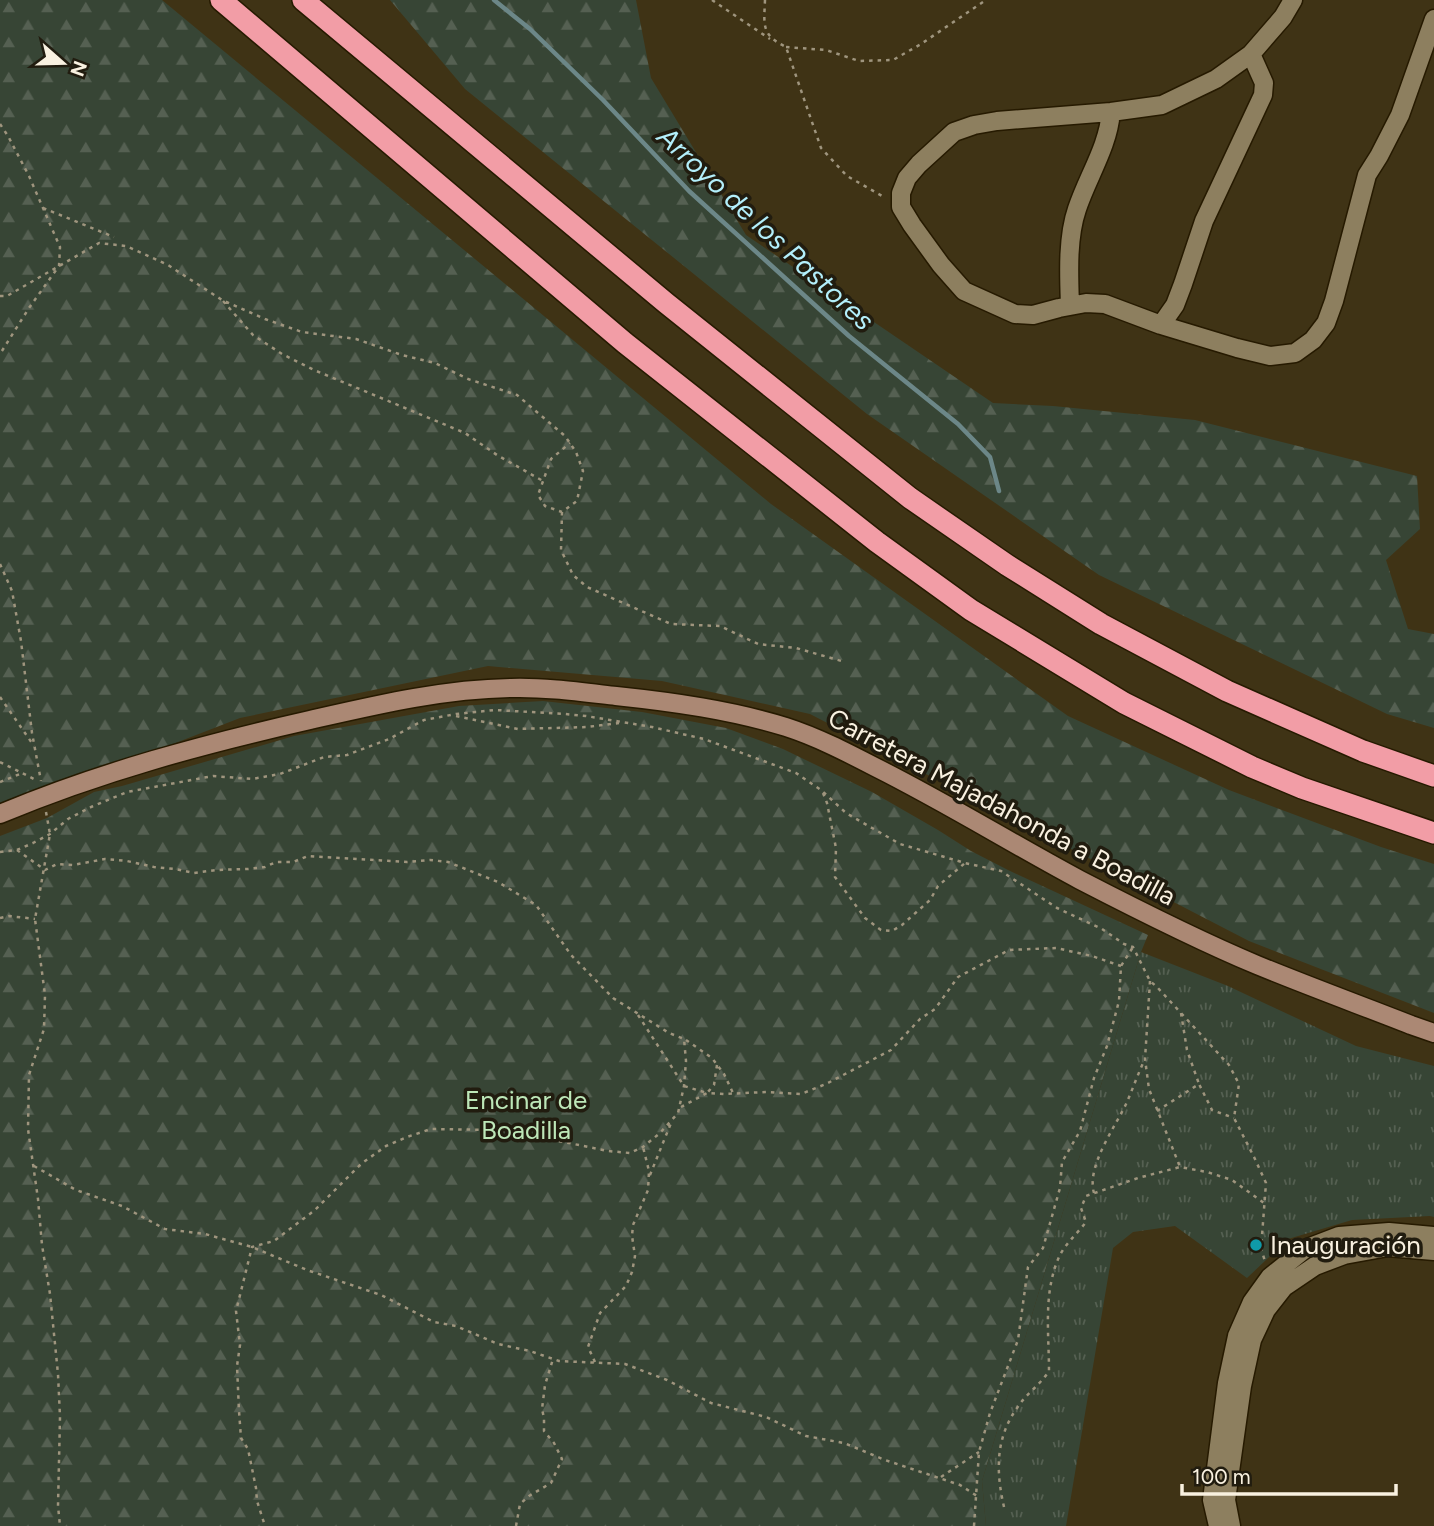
<svg xmlns="http://www.w3.org/2000/svg" width="1434" height="1526" font-family="Figtree,sans-serif">
<defs>
<pattern id="forest-firs" width="22" height="20" patternUnits="userSpaceOnUse" patternTransform="scale(1.75)"><rect width="22" height="20" fill="#374535"/><path d="M5 1l3.5 6h-7zM16 11l3.5 6h-7z" fill="#556052"/></pattern>
<pattern id="park-tufts" width="24" height="20" patternUnits="userSpaceOnUse" patternTransform="scale(1.75)"><rect width="24" height="20" fill="#374535"/><path d="M3 7l-1-3M5 7V3M7 7l1-3M15 17l-1-3M17 17v-4M19 17l1-3" fill="none" stroke="#556052"/></pattern>
</defs>
<rect width="100%" height="100%" fill="#3f3315"/>
<path fill="url(#forest-firs)" d="M0,0H162L771,504L1068,716L1229,790L1381,847L1434,864V1013L1249,941L810,714L662,681L488,666L240,718L0,811Z
M390,0H636L651,78L746,235L993,403L1053,406L1195,420L1417,476L1420,529L1386,560L1408,629L1434,634V728L1387,714L1099,575L867,414L465,89Z
M543,701L642,712L726,728L783,749L872,792L938,830L971,851L1008,870L1148,935L1141,952L982,1481L986,1526H0V836L47,818L94,792L122,786L294,736L459,706Z"/>
<path fill="url(#park-tufts)" d="M1141,952L1228,986L1356,1046L1434,1066V1217L1430,1216L1352,1220L1288,1239L1247,1278L1175,1226L1133,1232L1113,1248L1066,1526H986L982,1481Z"/>
<g fill="none" stroke-linecap="round" stroke-linejoin="round">
<path stroke="#6c8788" stroke-width="4.5" d="M494,0L530,29L603,100L689,191L849,336L958,424L990,457L999,491"/>
<g stroke="#261a00" stroke-width="21">
<path id="street" d="M1293,0L1283,17L1251,54L1216,79L1162,105L1111,112L997,121L974,125L954,132L919,164L907,178L901,193V207L912,225L941,265L964,291L1015,314L1033,315L1059,308L1086,303L1105,304L1161,325L1237,348L1270,356L1295,353L1313,340L1326,323L1334,301L1367,175L1379,156L1400,115L1434,19
M1070,306C1069,276 1067,238 1077,209C1088,176 1108,147 1111,112
M1161,325L1175,305L1183,284L1204,221L1263,95L1264,83L1251,54
M1218,1526L1212,1500L1227,1383L1237,1336L1252,1302L1270,1277L1305,1249L1339,1236L1389,1232L1434,1236
M1231,1526L1226,1500L1242,1386L1252,1340L1266,1310L1284,1287L1315,1266L1344,1255L1388,1247L1434,1251"/>
</g>
<g stroke="#261a00" stroke-width="21">
<path id="secondary" d="M0,814C100,772 204,744 310,720C376,705 443,689 511,688C545,687 581,692 616,696C673,702 731,710 786,727C817,737 846,752 875,767C945,802 1011,843 1080,880C1138,910 1197,940 1257,965C1308,986 1360,1005 1411,1025L1434,1033"/>
</g>
<g stroke="#261a00" stroke-width="24">
<path id="highway" d="M221,0L625,343L877,542L971,610L1124,703L1252,767L1302,788L1434,833
M303,0L666,303L910,498L1007,565L1101,624L1227,691L1363,751L1434,776"/>
</g>
<path stroke="#9f957e" stroke-width="2.5" stroke-dasharray="3.5 5" stroke-linecap="butt" d="M712,0L770,39
M765,0C764,25 761,35 786,47L821,148L847,176L884,197
M786,47L826,50L859,61L893,60L921,44L986,0
M0,124L8,136L29,176L60,247L59,266L29,308L0,354
M43,208L114,237
M0,296H7L99,243L126,246L168,265L222,300L265,319L302,332L356,339L402,355L435,363L468,379L517,395L565,436L576,452L583,471L577,501L562,512L545,506L538,495L551,459L570,443
M223,301L253,335L282,354L314,370L465,433L497,455L543,481
M562,512L561,550L573,575L587,587L671,624L720,626L758,644L796,648L845,662
M0,564L12,591L21,641L32,733L41,781
M0,697L34,746
M456,716L518,729L587,727L619,723
M0,762L38,781
M0,782L20,774
M823,793L827,803L836,848L835,877L865,918L881,930L892,931L902,925L930,900L938,886L965,863
M46,812L50,834L35,919L45,995L44,1029L29,1075L28,1129L38,1199L42,1245L50,1294L58,1374L60,1417L58,1506L60,1526
M17,850L45,870L57,864L73,865L105,859L127,861L154,867L175,869L194,873L216,870L248,869L265,867L276,862H293L308,856L407,862L430,860L448,862L498,882L536,905L571,955L613,998L669,1033L684,1039L686,1061L684,1086L678,1113L660,1133L643,1147L630,1153L608,1151L564,1142L535,1138L521,1133L497,1130L431,1129L407,1137L386,1146L361,1164L315,1210L274,1241L252,1247L236,1311L240,1345L237,1366L239,1411L241,1438L248,1449L256,1488L257,1501L265,1526
M0,852L17,850L33,843L50,834L68,819L91,807L127,792L213,776L252,779L280,774L324,757L347,755L389,739L424,720L456,714L495,710L565,714L586,716L652,727L704,739L796,773L821,790L846,813L900,844L965,863L1001,871L1057,908L1102,929L1124,944L1133,947L1150,981L1157,987L1229,1065L1239,1084L1234,1118L1254,1157L1266,1183L1261,1249L1265,1261
M0,918L9,916L35,919
M1150,981L1145,1059L1149,1089L1180,1167
M1181,1013L1187,1050L1199,1084
M638,1015L684,1086L707,1093L714,1085L717,1065
M686,1040L712,1058L724,1074L733,1093
M681,1107L707,1093L724,1094L766,1092L801,1094L826,1084L891,1050L920,1019L935,1009L958,977L1009,950L1056,948L1092,956L1121,966
M1157,1111L1199,1084L1212,1110L1234,1118
M34,1166L76,1190L122,1206L165,1229L205,1234L252,1247L307,1270L381,1295L434,1322L456,1326L498,1344L530,1351L559,1361L625,1364L667,1380L711,1403L766,1417L806,1436L844,1443L885,1460L960,1485L977,1496
M650,1175L671,1123
M1094,1193C1086,1166 1116,1126 1127,1102C1133,1088 1138,1074 1144,1061
M595,1362L588,1347L600,1313L626,1286L632,1272L635,1256L632,1236L633,1225L648,1190L649,1171L643,1147
M941,1477L979,1452
M1004,1507C996,1472 995,1439 1017,1408C1026,1394 1040,1385 1049,1371C1049,1333 1043,1293 1059,1257C1065,1244 1077,1234 1086,1222L1081,1208L1086,1196L1138,1178L1180,1167L1207,1172L1232,1180L1264,1203
M516,1526L520,1504L529,1496L551,1483L562,1459L554,1443L544,1431V1418L542,1409L545,1385L553,1359
M974,1526L979,1452L990,1413L1018,1340L1028,1267L1043,1248L1060,1188L1062,1162L1080,1131L1094,1078L1107,1046L1119,1001L1121,966L1133,947"/>
<use href="#street" stroke="#8d7f5f" stroke-width="18"/>
<use href="#secondary" stroke="#ab8874" stroke-width="18"/>
<use href="#highway" stroke="#f29da6" stroke-width="21"/>
</g>
<circle fill="#0f9aa8" stroke="#211c0f" stroke-width="2.5" cx="1256" cy="1245" r="7"/>
<g text-anchor="middle" stroke-width="7" stroke-linejoin="round" paint-order="stroke">
<g font-size="26" fill="#f9f1e0" stroke="#211c0f">
<text transform="translate(1002 807) rotate(28)" y="9">Carretera Majadahonda a Boadilla</text>
</g>
<g font-size="26" fill="#bde7b8" stroke="#211c0f">
<text x="526" y="1109">Encinar de<tspan x="526" dy="30">Boadilla</tspan></text>
</g>
<g font-size="26" fill="#f9f1e0" stroke="#211c0f" text-anchor="start">
<text x="1270" y="1254">Inauguración</text>
</g>
<g font-size="28" font-style="italic" fill="#b3effb" stroke="#211c0f">
<text transform="translate(766 228) rotate(43)" y="10">Arroyo de los Pastores</text>
</g>
</g>
<g transform="translate(63 63) rotate(110)" stroke="#211c0f" stroke-width="5" paint-order="stroke">
<path d="M0-5L12 26L0 18L-12 26Z" fill="#f9f1e0"/>
<text y="-10" font-size="19" font-weight="bold" text-anchor="middle" fill="#f9f1e0">N</text>
</g>
<path d="M1182 1484v10h214v-10" fill="none" stroke="#f9f1e0" stroke-width="3.5"/>
<text x="1192" y="1484" font-size="21" fill="#f9f1e0" stroke="#211c0f" stroke-width="5" paint-order="stroke">100 m</text>
</svg>
